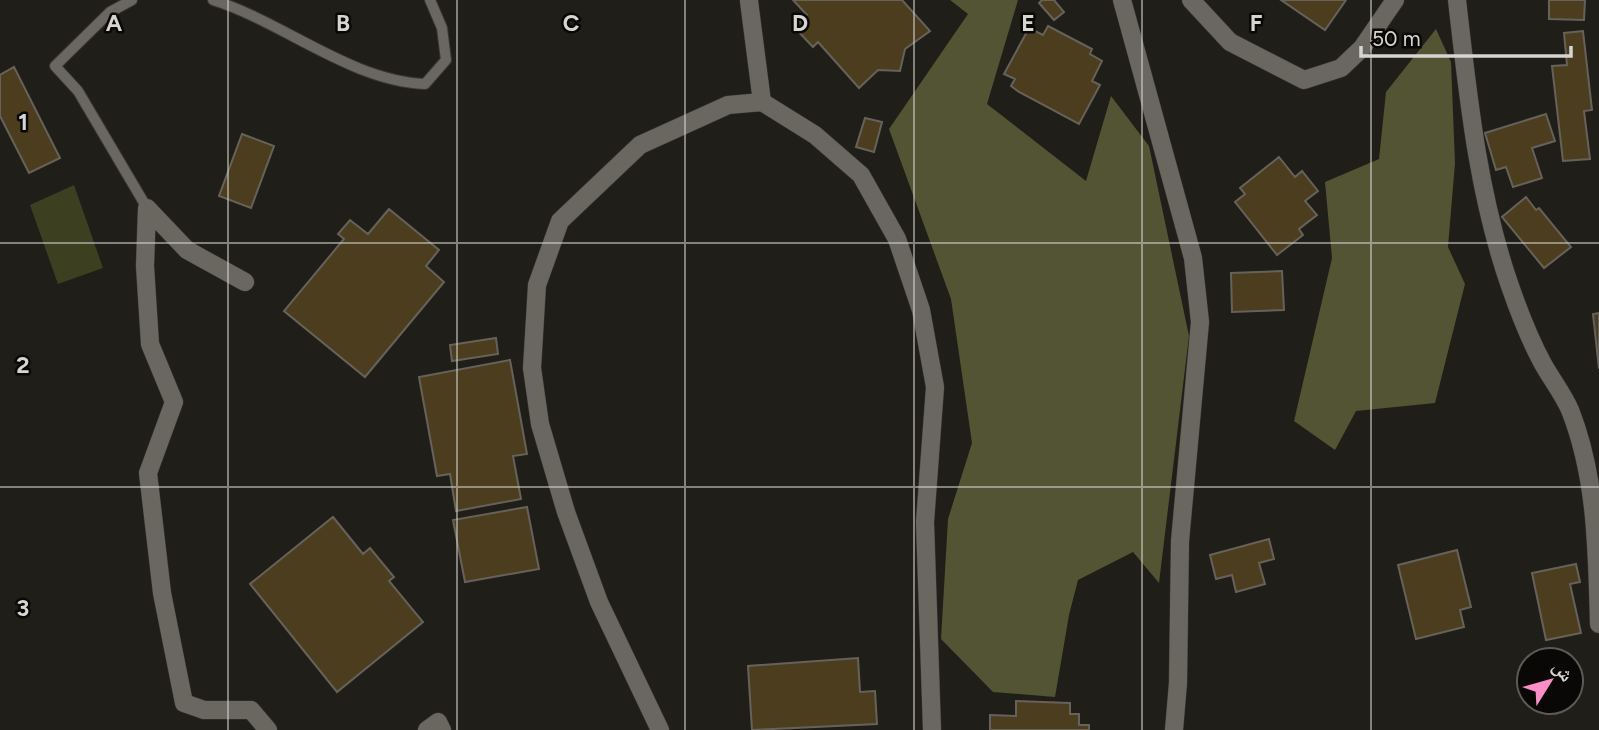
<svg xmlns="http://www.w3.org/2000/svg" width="1599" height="730" font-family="Figtree,'Noto Naskh Arabic',sans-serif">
<rect width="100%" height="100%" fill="#201e18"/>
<path fill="#3d3f21" d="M74,185L103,268L58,284L30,205Z"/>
<path fill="#525433" d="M950,0H1018L987,104L1086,181L1111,96L1149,146L1189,336L1159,583L1133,552L1078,580L1069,615L1055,697L993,692L941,639L948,519L972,443L951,299L889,129L968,14Z
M1436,29L1451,62L1455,163L1448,247L1465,284L1435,403L1356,411L1335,450L1294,421L1332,258L1325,182L1379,159L1386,92Z"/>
<path fill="#4c3d1e" stroke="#66625b" stroke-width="2" d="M793,0H902L930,31L905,49L900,71L878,70L859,88L818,42L813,47L794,27L807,15Z
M1042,0H1054L1064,12L1054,20L1039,3Z
M1281,0H1346L1325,30Z
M1549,0H1585L1584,20L1549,19Z
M1048,26L1092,49L1090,54L1102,61L1092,81L1100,85L1079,124L1019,92L1011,86L1015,79L1004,74L1029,28L1043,35Z
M1583,31L1592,110L1584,111L1590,159L1563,161L1552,66L1567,65L1564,33Z
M14,67L60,158L29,173L0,116V75Z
M1546,114L1555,141L1532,148L1542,178L1513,187L1506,167L1496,170L1485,133Z
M865,118L882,122L874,152L856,147Z
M242,134L274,146L251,208L219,196Z
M1279,157L1295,177L1302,171L1318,191L1305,201L1317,215L1299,229L1303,235L1277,255L1235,202L1245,194L1240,188Z
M1526,197L1536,210L1539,208L1571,247L1544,268L1502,217Z
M389,209L439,250L426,266L444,282L365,377L284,311L344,239L338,234L350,220L368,234Z
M1282,271L1284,310L1232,312L1231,273Z
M1599,313V369L1593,314Z
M496,338L498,354L452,361L450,345Z
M510,360L527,454L513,456L521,499L456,511L450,474L437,476L419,377Z
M527,507L539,569L465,582L453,520Z
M333,517L363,554L370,548L394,577L389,581L423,622L337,692L250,584Z
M1269,539L1274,559L1259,563L1265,584L1236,592L1232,575L1216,579L1210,555Z
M1457,550L1471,607L1460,610L1464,627L1416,639L1398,565Z
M1576,564L1580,582L1570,584L1581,633L1546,640L1532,573Z
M858,658L860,692L875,691L877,724L752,730L748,666Z
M1016,701L1070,703V714H1079V725H1089V730H990V715L1016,716Z"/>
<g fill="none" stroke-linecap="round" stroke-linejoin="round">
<g stroke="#3b3935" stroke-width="12">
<path id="service" d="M132,0L110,12L55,66L78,91L147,208
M213,0C283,22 351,81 425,84L446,60L442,28L430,0"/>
</g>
<g stroke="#3b3935" stroke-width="19">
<path id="minor" d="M1122,0L1193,258L1200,322L1180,541L1178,683L1174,730
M1457,0C1468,96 1478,195 1510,286C1519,312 1530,340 1543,364C1552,380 1563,394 1570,410C1597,478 1597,553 1599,624
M749,1L762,102
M147,208L145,266L150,344L174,402L148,473L162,593L184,703L204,710H251L268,730
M147,208L187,250L245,282
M427,730L438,722L442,730
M660,730L599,602L566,512L540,424L532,368L537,285L560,221L640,145L728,105L762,102L815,135L861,175L897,239L921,310L935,387L925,522L932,730"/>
</g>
<g stroke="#3b3935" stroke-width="19">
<path id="tertiary" d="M1191,0L1230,42L1304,80L1341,68L1362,48L1395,0"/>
</g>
<use href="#service" stroke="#6a6760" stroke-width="10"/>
<use href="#minor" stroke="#6a6760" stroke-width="18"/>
<use href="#tertiary" stroke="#6a6760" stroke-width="18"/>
</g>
<path fill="none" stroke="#d6d5d1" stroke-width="2" stroke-opacity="0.55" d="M228,0V730M457,0V730M685,0V730M914,0V730M1142,0V730M1371,0V730M0,243H1599M0,487H1599"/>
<g font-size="23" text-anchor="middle" font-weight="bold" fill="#d6d5d1" stroke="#090806" stroke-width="5" stroke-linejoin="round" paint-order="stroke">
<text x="114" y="31">A</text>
<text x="343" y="31">B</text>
<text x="571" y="31">C</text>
<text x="800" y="31">D</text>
<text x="1028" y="31">E</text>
<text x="1256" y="31">F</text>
<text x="23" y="130">1</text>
<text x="23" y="373">2</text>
<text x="23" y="616">3</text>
</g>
<g transform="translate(1550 681) rotate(53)"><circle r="33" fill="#090806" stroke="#5b5a57" stroke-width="2"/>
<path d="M0-5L12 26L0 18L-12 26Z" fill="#fa8fc8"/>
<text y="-10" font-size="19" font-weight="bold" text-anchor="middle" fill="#d6d5d1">ش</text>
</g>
<path d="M1361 46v10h210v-10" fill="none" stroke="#d6d5d1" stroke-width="3.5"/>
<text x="1372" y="46" font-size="21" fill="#d6d5d1" stroke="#090806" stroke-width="5" paint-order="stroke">50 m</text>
</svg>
